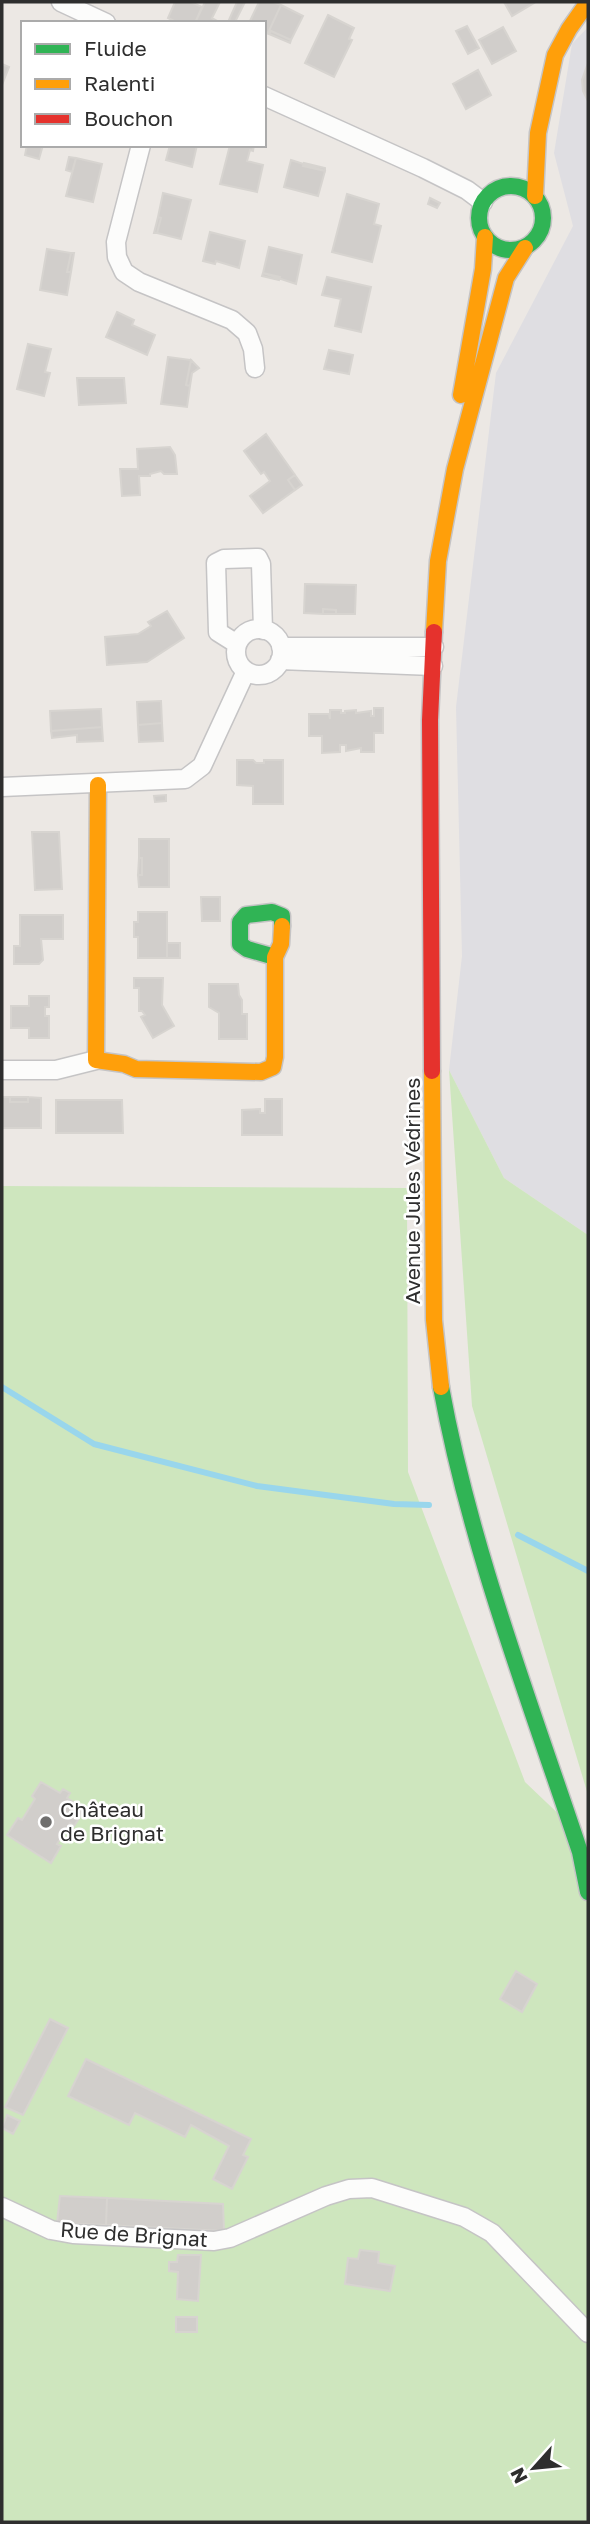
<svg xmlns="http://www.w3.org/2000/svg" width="590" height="2524" font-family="'Golos Text',sans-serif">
<rect width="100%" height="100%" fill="#ece8e4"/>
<path fill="#dfdee2" d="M588,27V1235L504,1178L449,1070L462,956L456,707L496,373L573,226L554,153L572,44Z"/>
<path fill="#cee6be" d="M449,1070L504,1178L588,1235V1795L472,1406Z
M2,1186L407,1188L408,1472L525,1782L588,1842V2522H2Z"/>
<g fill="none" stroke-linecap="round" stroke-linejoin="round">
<path stroke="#99d6ec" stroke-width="6" d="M2,1387L94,1444L257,1486L394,1504L429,1505
M518,1535L588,1571"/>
</g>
<path fill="#d1cecb" stroke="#d7d4d0" stroke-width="2" d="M175,2H191L202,7L195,23H178L168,18Z
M205,2H220L212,18L221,23H195Z
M237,2H245L235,22L229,20Z
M259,2H273L281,5L268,33L264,32V23H249Z
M504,2H533L534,3L512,16Z
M281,5L303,16L291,40L271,31L268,33Z
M328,15L354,28L349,39L352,40L334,77L305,63Z
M467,26L479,48L468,54L456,31Z
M503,27L516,51L492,64L479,40Z
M271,31L291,40L290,43L269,34Z
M588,63V101L583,91L582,80Z
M2,64L9,67L2,85Z
M478,70L491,95L466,109L453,84Z
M27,145H43L39,159L25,155Z
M170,145H197L192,167L166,160Z
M230,145H254L253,151L250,150L247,161L263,165L257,192L220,184Z
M69,157L76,158L72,172L66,170Z
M76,158L102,164L93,202L66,196Z
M291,160L325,171L318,196L284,187Z
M304,163L325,168V171L303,166Z
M163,193L191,200L181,239L157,233L161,218L158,217Z
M347,194L379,204L374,224L381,226L372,262L332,252Z
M430,198L440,203L437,208L428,204Z
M158,217L161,218L157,233H154Z
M210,232L245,241L239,268L216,261L215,264L203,261Z
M269,247L302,255L296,284L263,273Z
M47,249L71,253L67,272H71L67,295L40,290Z
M71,253H74L71,272H67Z
M263,273L280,277L279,280L262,276Z
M327,277L371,287L361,332L335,326L341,299L322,295Z
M117,312L134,320L132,325L155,335L147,355L106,337Z
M28,344L51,349L45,372L50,373L44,396L17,389Z
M329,350L353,355L349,374L324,369Z
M168,357L191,360L186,385L190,386L187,407L161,404Z
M191,360L199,368L192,373L190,386L186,385Z
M77,378H124L126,403L79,405Z
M266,434L295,475L288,480L295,490L263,513L250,496L270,481L264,472L261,474L244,451Z
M170,447L175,455L177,474H164L161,471L150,474V476H139L140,495L122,496L120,469H138L137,449Z
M295,475L302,485L295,490L288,480Z
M305,584L356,585L355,614H336V610L323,609V614L304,613Z
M323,609L336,610V614H323Z
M167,611L184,638L147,662L107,665L105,637L138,634L151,626L148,622Z
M161,701L162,723L138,725L137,702Z
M374,708H383V733H374V752H361V748L346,751V745H340V752L322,753V736H309V714H329L330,719V710H341V713H345V711L356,710V713L371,711V716H374Z
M101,709L102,727L51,731L50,711Z
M162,723L163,741L139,742L138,725Z
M102,727L103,741L77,742V735L52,738L51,731Z
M237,760H253L256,763H264V760H283V804H253V786L237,785Z
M166,795V801L155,802L154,796Z
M32,832H59L62,889L35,890Z
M139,839H169V887H139L138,875H142V858H139Z
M139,858H142V875H138Z
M201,897H220V921H202Z
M138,912H167V958H138V937H134V922H138Z
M20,915H63V939H41L43,960L39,964H14V946H20Z
M167,943H180V958H167Z
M134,978H163L162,1005L174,1026L153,1038L141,1017L145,1015L142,1011H139V988H134Z
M209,984H238L239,995L242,1000V1014H247V1039H219V1013L209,1007Z
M29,996H49V1007H45V1016H49V1038H29V1028H11V1006H29Z
M2,1097H10V1102H28V1097L41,1098V1128H2Z
M10,1097H28V1102H10Z
M265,1099H282V1135H242V1110L260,1109V1113H265Z
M56,1100H122L123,1133H56Z
M41,1782L60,1793L63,1789L70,1793L67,1798L85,1809L74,1826L70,1823L57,1844L61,1846L51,1863L7,1835L18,1818L22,1820L35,1799L32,1796Z
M516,1971L537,1984L522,2012L500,1999Z
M50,2019L68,2028L23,2115L5,2107Z
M86,2059L251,2139L243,2155L248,2157L232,2189L213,2179L229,2146L191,2125L185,2137L135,2113L129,2125L68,2096Z
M7,2115L20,2121L13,2134L2,2128Z
M60,2196L107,2198L106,2225L57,2223Z
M107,2198L223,2204L224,2231L106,2225Z
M360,2250L379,2252L378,2263L395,2266L390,2291L345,2284L348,2258L358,2259Z
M178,2255H201L198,2301L177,2299L178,2272L169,2271V2262H177Z
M176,2317H197V2332H176Z"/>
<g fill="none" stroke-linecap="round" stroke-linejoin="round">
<g stroke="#c5c4c5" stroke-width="21">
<path id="street" d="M61,2L106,23
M264,96L423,168L467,190L483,202
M141,145L116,242L117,257L124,272L139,282L232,320L247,333L253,349L255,368
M236 652a23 23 0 1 1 46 0a23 23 0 1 1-46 0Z
M237,644L218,632L216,563L224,559L258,558L261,564L263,630
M281,647H434
M280,660L433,666
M2,787L185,779L202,766L246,671
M2,1070H56L96,1060
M2,2207L51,2230L73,2234L214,2241L230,2238L326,2196L349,2189L372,2188L464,2217L492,2233L588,2333"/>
</g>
<g stroke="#c5c4c5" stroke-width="19">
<path id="fast" d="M479 218a32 32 0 1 1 64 0a32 32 0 1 1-64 0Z
M275,957L247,949L240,944V922L246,915L272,912L282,916V926
M441,1387C470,1546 529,1699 580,1852L588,1892"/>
</g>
<g stroke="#c5c4c5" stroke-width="19">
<path id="slow" d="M535,196L538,133L555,55L569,29L588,2
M461,395L483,269L485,237
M434,632L438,561L455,469L506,278L525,248
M98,785L96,1060L124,1064L136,1069L261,1072L273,1067L275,1057V957L281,944L282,926
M432,1071L434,1320L441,1387"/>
</g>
<g stroke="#c5c4c5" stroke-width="19">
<path id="jam" d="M432,1071L430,720L434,632"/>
</g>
<use href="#street" stroke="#fcfcfb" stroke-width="18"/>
<use href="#fast" stroke="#30b455" stroke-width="16"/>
<use href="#slow" stroke="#ff9f0a" stroke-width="16"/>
<use href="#jam" stroke="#e5322d" stroke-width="16"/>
</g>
<circle fill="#706f6e" stroke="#fff" stroke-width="2.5" cx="46" cy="1822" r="7"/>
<g text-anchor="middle" stroke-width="5" stroke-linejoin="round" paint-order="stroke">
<g font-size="21" fill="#2e2e2e" stroke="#fff">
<text transform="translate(413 1191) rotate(-90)" y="7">Avenue Jules Védrines</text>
<text transform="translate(134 2235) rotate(4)" y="7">Rue de Brignat</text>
</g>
<g font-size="21" fill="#2e2e2e" stroke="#fff" text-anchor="start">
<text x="60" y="1817">Château<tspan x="60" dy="24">de Brignat</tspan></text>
</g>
</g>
<rect width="590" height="2524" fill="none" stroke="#2e2e2e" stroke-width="7"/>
<rect x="21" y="21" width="245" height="126" fill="#ffffff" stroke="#ababab" stroke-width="2"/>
<rect x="35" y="44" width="35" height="10" fill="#30b455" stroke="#ababab" stroke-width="2"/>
<text x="84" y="56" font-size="21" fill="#2e2e2e">Fluide</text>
<rect x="35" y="79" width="35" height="10" fill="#ff9f0a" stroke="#ababab" stroke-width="2"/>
<text x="84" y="91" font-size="21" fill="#2e2e2e">Ralenti</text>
<rect x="35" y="114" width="35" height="10" fill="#e5322d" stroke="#ababab" stroke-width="2"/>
<text x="84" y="126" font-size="21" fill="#2e2e2e">Bouchon</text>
<g transform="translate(534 2468) rotate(243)" stroke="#ffffff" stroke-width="5" paint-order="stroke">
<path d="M0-5L12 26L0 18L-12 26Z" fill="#2e2e2e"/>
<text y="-10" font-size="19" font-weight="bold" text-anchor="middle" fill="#2e2e2e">N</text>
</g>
</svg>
